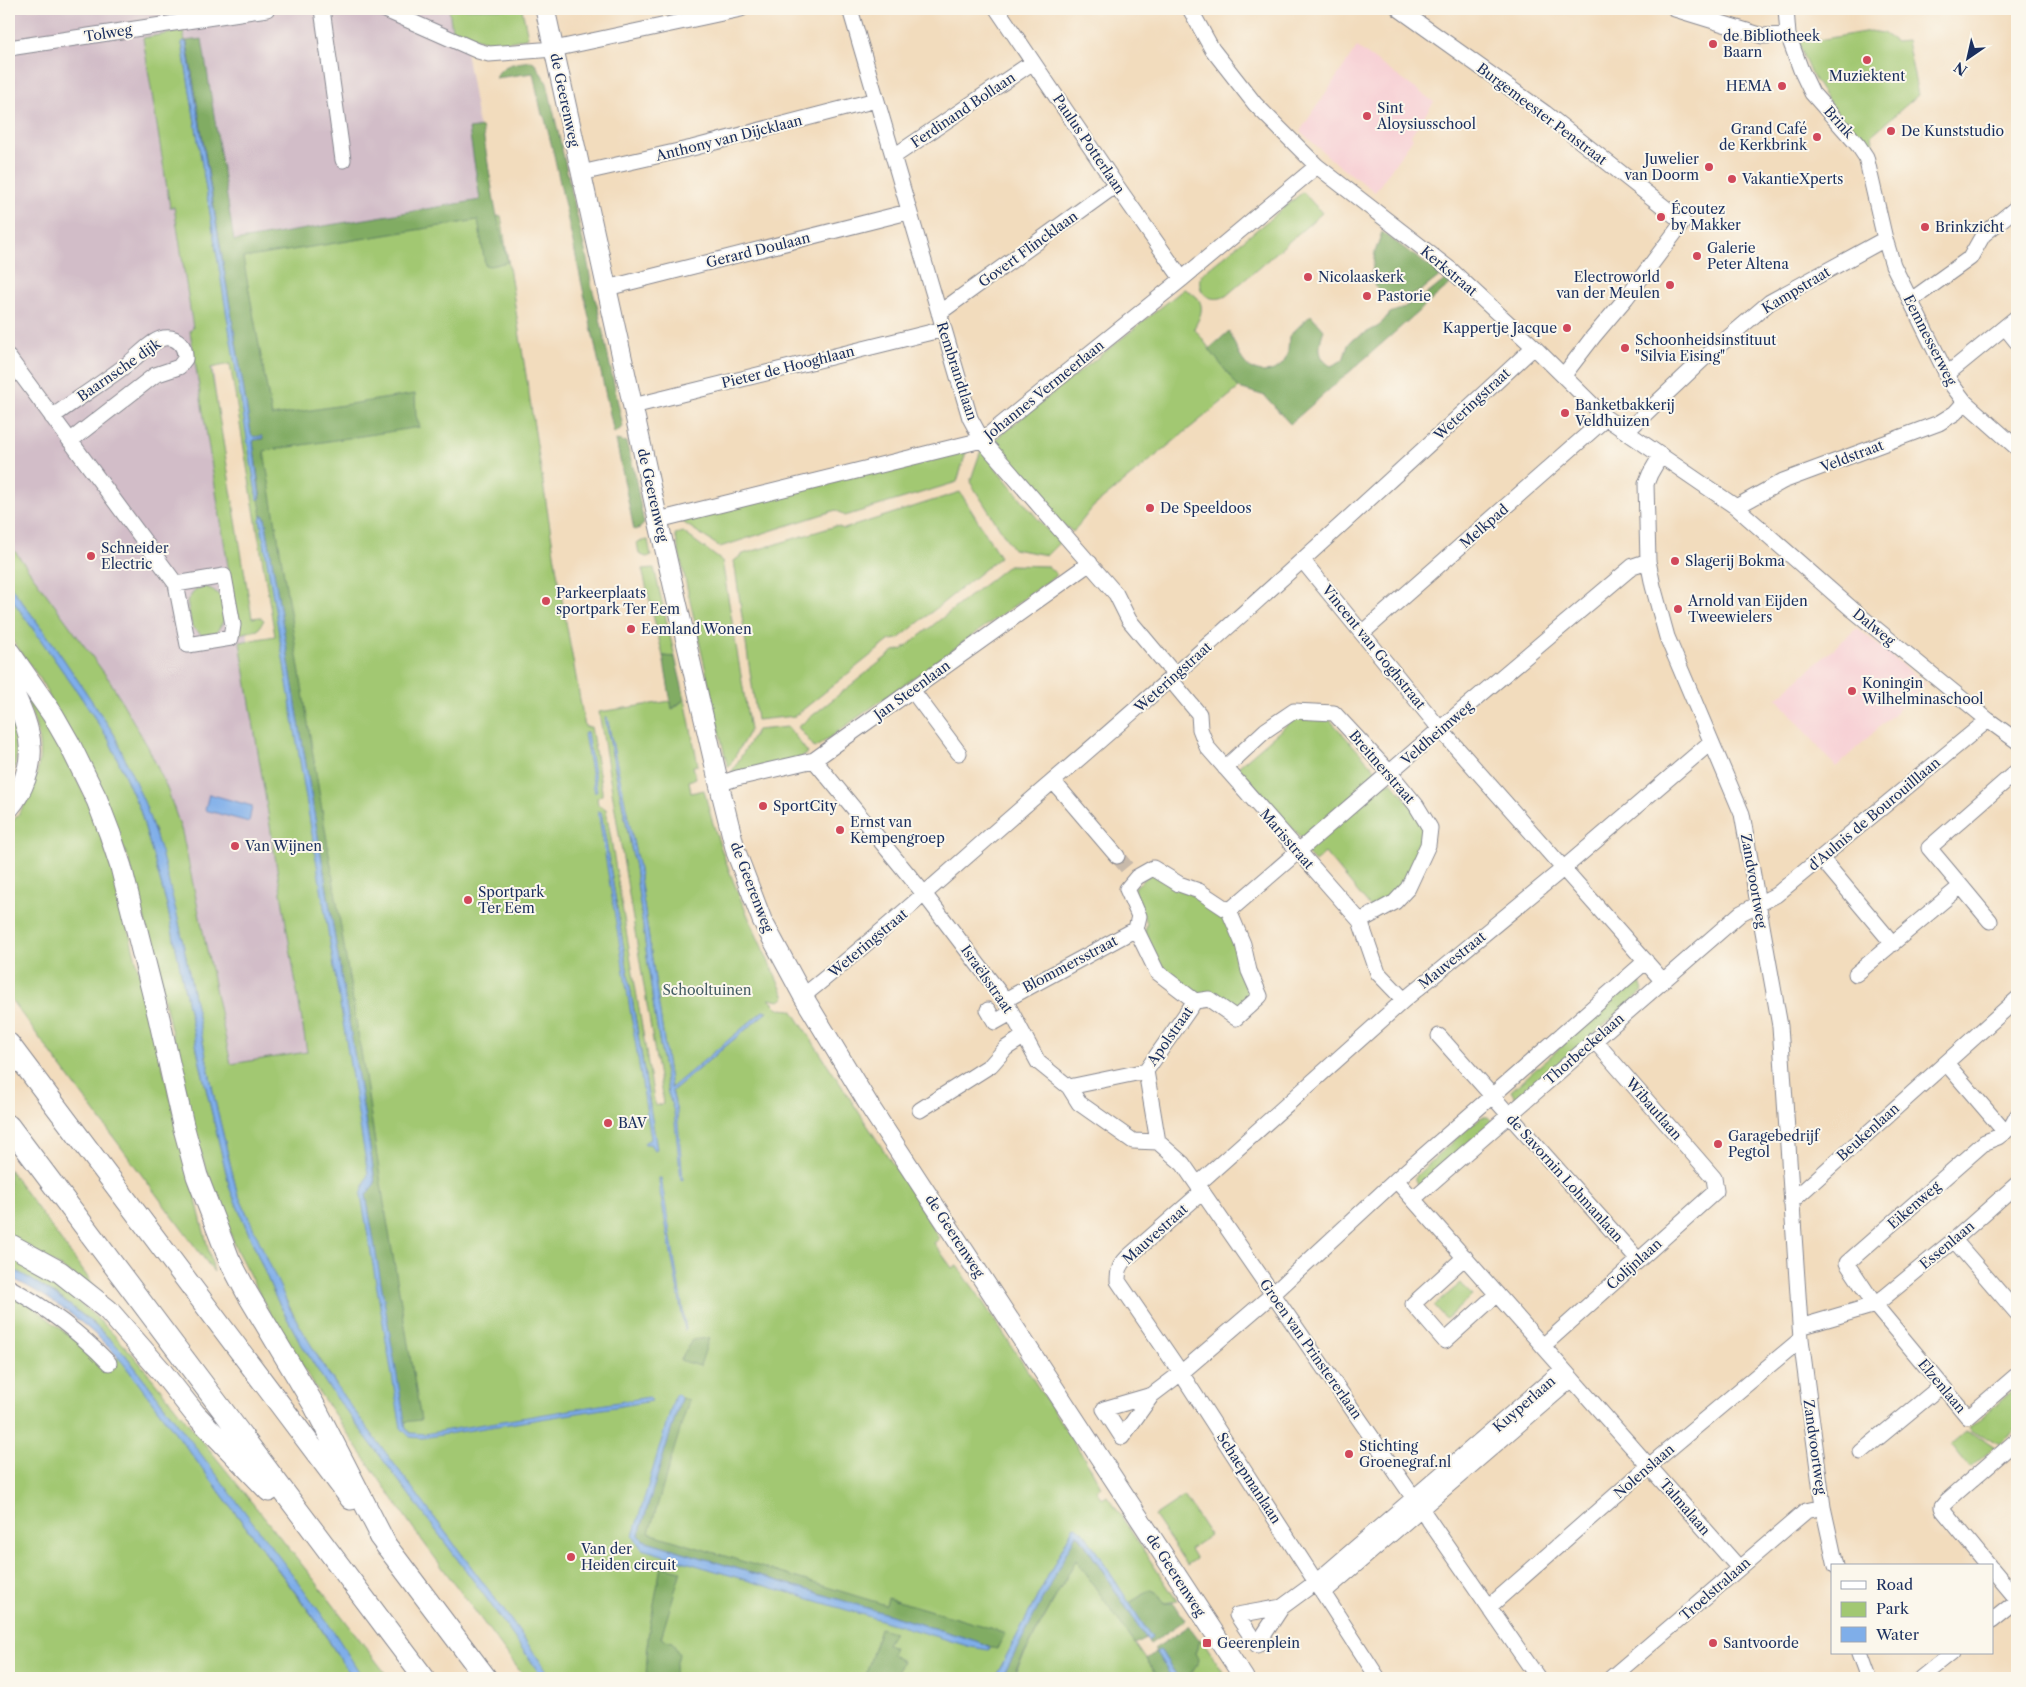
<svg xmlns="http://www.w3.org/2000/svg" width="2026" height="1687" font-family="'Libre Caslon Text',serif">
<rect width="100%" height="100%" fill="#fbf7ec"/>
<filter id="ink" filterUnits="userSpaceOnUse"><feTurbulence type="fractalNoise" baseFrequency=".02" numOctaves="2"/><feDisplacementMap in="SourceGraphic" scale="10" xChannelSelector="R" yChannelSelector="G"/><feConvolveMatrix kernelMatrix="1 2 1 2 8 2 1 2 1" color-interpolation-filters="sRGB"/></filter>
<filter id="wash" filterUnits="userSpaceOnUse"><feTurbulence type="fractalNoise" baseFrequency=".0096" numOctaves="4" result="noise"/><feDisplacementMap in="SourceGraphic" scale="20" xChannelSelector="R" yChannelSelector="G"/><feGaussianBlur stdDeviation="1.12" result="paint"/><feColorMatrix in="noise" values="0 0 0 0 0 0 0 0 0 0 0 0 0 0 0 0 0 1.4 0 .05"/><feComposite in="paint" operator="in"/></filter>
<g filter="url(#wash)">
<rect width="100%" height="100%" fill="#f2dcbd"/>
<path fill="#f7cfd4" d="M1357,47L1434,102L1411,135L1413,138L1375,192L1332,160L1300,131Z
M1857,628L1926,684L1836,767L1777,698Z"/>
<path fill="#d2bdc8" d="M9,9H459L493,210L199,254L239,583L321,1075L224,1091L155,796L9,569Z"/>
<path fill="#a2c872" stroke="#5e7c68" fill-rule="evenodd" d="M449,9H522L528,37C499,47 481,42 452,30Z
M183,31L185,41L182,43L218,261L501,216L557,572L585,727H591L602,791V795L597,798L598,805L606,809L655,1106L663,1104L662,1096L599,712L671,701L673,709L685,699L698,765L693,766L696,778L689,781L691,793L704,790C721,863 754,930 785,997L780,1001L769,999L779,1009L792,1010L924,1212L939,1239L934,1243L952,1268L957,1266L977,1293L1092,1470L1101,1487L1096,1491L1102,1499L1107,1496L1115,1507L1177,1601L1164,1603L1156,1592L1151,1590L1129,1603L1083,1531L1074,1526L995,1678H552L502,1608L344,1397L305,1336L280,1289L237,1192L215,1101L179,923L154,829L114,734L54,645L9,584V543L110,681L148,747L167,788L182,832L231,1064L307,1052L240,642L275,636L230,364L211,368L252,618L260,617L264,620L258,630L239,634L190,331L193,328L174,207H170L143,38ZM606,717L638,864L671,1089L763,1011H768L672,1091L675,1102L667,1087L654,1009L635,867L612,756ZM599,812H601L650,1106Z
M1870,31L1883,33L1896,42L1907,41L1918,95L1875,132L1872,136L1874,146L1865,147C1837,112 1807,80 1797,36L1818,40Z
M1303,192L1322,213L1226,296C1210,304 1195,292 1201,275Z
M1184,289C1205,298 1205,310 1194,328L1239,388L1093,507L1073,532L1057,520L993,441Z
M968,446L957,482L845,516L836,510L720,547L681,521Z
M981,450L1046,529L1062,540L1047,555L1013,549L970,482Z
M960,492L1000,557L898,639L890,640L795,716L757,720L734,561L743,554L836,526L844,529Z
M683,532L722,561L750,730L729,767L727,765L675,534Z
M648,540L651,556L646,557L639,554L637,542Z
M1009,565L1048,566L1057,575L815,748L798,727L894,651L903,649Z
M654,568L675,657L663,656L642,569Z
M205,587C222,591 225,605 224,620L216,633L202,635L192,627L187,601L195,590Z
M9,595L79,694L109,740L140,810L167,905L200,1063L230,1189L275,1296L300,1342L327,1385L479,1588L543,1678H525L418,1535L316,1388L275,1323L237,1251L204,1163L195,1133L152,947L128,857L41,680L9,636Z
M9,668L48,720L106,840L214,1272L9,997V825C19,816 25,804 30,792C52,745 32,710 9,668Z
M9,706C20,739 20,754 9,787Z
M1295,718L1329,719L1379,774L1302,839L1238,767Z
M788,727L808,753L802,757L731,773L757,730Z
M1386,783H1393L1419,816L1425,835L1401,890L1372,909L1325,853L1315,862L1307,854L1308,849Z
M1152,873L1224,913L1255,993L1238,1010L1197,996L1164,973L1144,935L1147,923L1132,893L1135,887Z
M1637,982H1640L1643,991L1518,1099L1515,1098L1511,1091L1631,985Z
M1482,1117H1488L1493,1122L1419,1186L1415,1180V1177L1419,1173L1471,1125Z
M9,1169L97,1290L9,1235Z
M9,1255C61,1285 94,1312 134,1356L316,1582L389,1678H363L160,1400L124,1353L92,1322L58,1296L9,1267Z
M1461,1283L1472,1296L1446,1319L1434,1306Z
M9,1292L23,1299L108,1366L119,1357L316,1621L352,1678H9Z
M2017,1387V1428L1999,1443L1990,1438L1971,1432L1969,1428Z
M1965,1432L1982,1438L1995,1447L1970,1468L1951,1444Z
M1184,1496L1210,1536L1190,1549L1196,1559L1187,1565L1154,1516Z
M1076,1559L1159,1678H1012Z
M1200,1641H1203L1227,1678H1183L1193,1672L1195,1653Z"/>
<path fill="#81ac64" stroke="#4e6e61" d="M202,39L234,241L480,200L469,129L482,127L495,207L508,262L490,266L485,265L478,220L243,258L272,416L415,394L416,416L420,427L264,451L365,1076L384,1203L421,1420L403,1422L366,1195L375,1183L372,1161L265,518L264,516H262L259,499L261,498L253,442L254,440L263,439L262,436L254,437L251,434L187,42L185,41Z
M531,61L534,62L547,83L588,264L592,288L598,309L623,427L614,433L554,155L544,115H542L533,73L496,78C501,63 518,63 531,61Z
M1382,232L1441,275L1422,290L1399,302L1387,300L1375,286L1371,278L1375,252Z
M1446,279L1451,283L1290,424L1265,396L1239,388L1209,349L1229,331C1234,341 1238,355 1245,363C1258,378 1282,373 1287,355C1289,350 1288,342 1289,336L1311,315L1324,330C1319,343 1316,358 1331,366L1343,360L1348,345L1352,340L1379,326L1390,313L1401,309L1430,292Z
M616,440L626,442L634,471L644,524L640,528L634,530Z
M663,656L675,657L685,699L672,709Z
M709,1338L700,1366L680,1360L692,1340Z
M681,1398L689,1400L649,1533L886,1605L888,1598L1000,1631L1005,1633L997,1649L976,1641L643,1540L639,1535Z
M1078,1534L1146,1638L1135,1644L1076,1560L1011,1678H1002L1074,1536Z
M661,1566L681,1571L661,1638L672,1642L679,1654L673,1678H646L648,1636Z
M1151,1590L1156,1592L1164,1603H1174L1185,1620L1150,1644L1148,1641L1152,1638L1129,1603Z
M1189,1626L1200,1641L1195,1653L1198,1659C1197,1669 1189,1678 1178,1678L1161,1651L1156,1652L1172,1678H1159L1146,1659L1156,1652L1154,1649Z
M880,1628L894,1632L887,1644L894,1648L891,1655L903,1661L893,1678L887,1674L884,1678H865Z"/>
<path fill="#7faee9" stroke="#4d6ea4" d="M183,41L186,42L251,434L254,437L262,436L263,438L254,440L253,442L260,499H257L182,43Z
M262,516H264L265,518L372,1161L375,1183L366,1195L406,1428L410,1433L424,1434L649,1397L652,1401L422,1438L410,1437L401,1428L361,1195L368,1174L260,519Z
M9,584L54,645L114,734L145,804L161,852L179,923L215,1101L237,1192L290,1309L322,1364L344,1397L502,1608L552,1678H543L479,1588L327,1385L300,1342L275,1296L230,1189L200,1063L167,905L140,810L109,740L79,694L9,595Z
M605,717H607L638,864L671,1088L763,1011H768L672,1091L677,1111L683,1181L681,1180L674,1112L668,1093L654,1009L635,867Z
M587,732L597,791L595,793L584,734Z
M209,794L252,806L249,822L205,810Z
M598,811L601,812L655,1137L657,1149L654,1150L650,1144H644L645,1142L651,1139Z
M659,1178H661L686,1329L685,1331L660,1192Z
M9,1267C52,1290 90,1318 124,1353L299,1583L334,1632L363,1678H352L316,1620L123,1363C92,1327 52,1297 9,1277Z
M677,1394L681,1398L639,1535L643,1540L976,1641L990,1647L989,1650L971,1647L642,1549L633,1536L675,1395Z
M1074,1526L1078,1527L1083,1531L1152,1638L1148,1641L1079,1535L1076,1534L1002,1678H995Z
M1159,1650L1161,1651L1178,1678H1172L1157,1654L1156,1652Z"/>
</g>
<g filter="url(#ink)">
<g fill="none" stroke-linecap="round" stroke-linejoin="round">
<path stroke="#c7b9aa" stroke-width="15" stroke-dasharray="15 8" stroke-linecap="butt" d="M1117,856L1127,868"/>
<g stroke="#86868e" stroke-width="17">
<path id="minor" d="M322,9L343,160
M383,9L478,51L489,54L554,49L741,9
M850,9L970,418L982,440L1116,594L1129,620L1175,675
M997,9L1116,185L1182,279
M1190,9L1212,49L1255,104L1317,166L1451,270L1534,347L1606,418L1736,507L1853,610L1988,720L2017,741
M1399,9L1545,113L1683,222L1626,298L1593,337L1564,375
M1675,9L1763,36L1788,35
M1786,9L1788,35L1801,70L1812,93L1858,145L1866,157L1885,239L1893,265L1952,385L1965,402L2017,448
M9,48L267,9
M893,157L1033,62
M581,173L692,148L876,100
M607,288L908,212
M1910,301L1970,258L1983,235L2016,208
M939,313L1116,185
M2005,327L2017,342
M9,358L176,584L188,645L231,638L233,625L224,576L176,584
M1946,375L2017,317
M633,406L944,329
M52,417C78,398 104,382 129,363C139,355 152,340 164,338C178,336 186,347 185,359L179,367L155,375L70,441
M1627,431L1702,360L1770,302L1885,239
M1661,455L1650,474L1646,484L1648,561L1653,586L1667,637L1742,814L1780,1026L1801,1339L1823,1507L1836,1566
M1736,507L1783,481L1939,423L1955,413L1965,402
M658,520L982,440L1182,279L1317,166
M1303,561L1440,729L1662,980
M1362,633L1606,418
M1170,679L1199,714L1200,729L1207,747L1360,921L1378,973L1404,1000
M912,690L959,753
M814,760L925,895L1005,1000L1038,1062L1069,1087L1079,1103L1133,1141L1158,1142L1183,1164L1538,1678
M1225,768L1266,730L1294,711L1334,713L1390,773L1416,805L1430,828L1428,845L1408,888L1395,902L1360,921
M1053,781L1117,856
M719,784L737,778L814,760L1090,563
M1821,858L1893,944
M1153,868L1179,884L1199,891L1229,911L1243,944L1249,971L1260,996L1236,1018L1209,999L1195,1001L1157,972L1136,929L1139,916L1127,889L1137,877Z
M1961,886L1990,921
M1229,911L1440,729L1633,566L1648,561
M1856,974L1961,886L1929,848L2017,771
M803,996C889,928 969,853 1052,782C1217,640 1376,494 1534,347
M1005,1000L1136,929
M988,1010L995,1022L1011,1013
M1439,1036L1638,1260
M1946,1063L2005,1132
M1069,1087L1146,1071
M920,1110L991,1065L1006,1048L1023,1037
M2017,1116L2011,1127L1998,1137L1985,1142L1847,1263L1875,1305L1968,1417L2017,1375
M1158,1142L1146,1071L1195,1001
M1396,1180L1739,1568
M1198,1184L1404,1000L1564,868L1711,742
M1202,1192L1127,1258C1120,1265 1118,1270 1118,1281L1181,1373L1378,1678
M1413,1199L1741,913L1776,895L1988,720
M1791,1202L2017,999
M1954,1240L2017,1313
M1465,1257L1413,1304L1445,1341L1497,1294
M9,1287C47,1308 79,1332 109,1363
M1800,1327L1875,1305L1954,1240L2017,1184
M1543,1346L1716,1191L1714,1178L1594,1040
M1152,1395L1104,1409L1122,1437L1152,1395L1181,1373L1273,1294L1396,1180L1646,961
M1861,1452L1941,1386
M1989,1566L1943,1510L1942,1507L1947,1501L2017,1440
M1992,1569L2017,1599
M1323,1593L1572,1379
M1490,1606L1649,1466L1801,1339
M1282,1607L1237,1615L1257,1645L1282,1607L1316,1582L1563,1369
M1992,1621L2017,1601
M1859,1653L1868,1678
M1611,1678L1806,1511L1823,1507
M1921,1678L1952,1653"/>
</g>
<g stroke="#86868e" stroke-width="21">
<path id="major" d="M545,9L658,520L719,784L736,852L762,920L803,996L872,1110L1244,1678"/>
</g>
<g stroke="#86868e" stroke-width="23">
<path id="highway" d="M9,652L53,715L69,743L97,800L110,834L121,867L159,1018L183,1125L197,1176L229,1259L247,1293L314,1405L387,1547
M9,683C17,702 29,724 30,746C32,766 22,792 9,807
M9,1044L351,1499
M9,1126L424,1678
M9,1244L60,1272L108,1310L162,1372L195,1414L269,1491
M379,1536L486,1678"/>
</g>
<use href="#minor" stroke="#fff" stroke-width="15"/>
<use href="#major" stroke="#fff" stroke-width="19"/>
<use href="#highway" stroke="#fff" stroke-width="21"/>
</g>
</g>
<g fill="#d1495b" stroke="#fbf7ec" stroke-width="2">
<circle cx="1713" cy="44" r="5"/>
<circle cx="1867" cy="60" r="5"/>
<circle cx="1782" cy="86" r="5"/>
<circle cx="1367" cy="116" r="5"/>
<circle cx="1891" cy="131" r="5"/>
<circle cx="1817" cy="137" r="5"/>
<circle cx="1709" cy="167" r="5"/>
<circle cx="1732" cy="179" r="5"/>
<circle cx="1661" cy="217" r="5"/>
<circle cx="1925" cy="227" r="5"/>
<circle cx="1697" cy="256" r="5"/>
<circle cx="1308" cy="277" r="5"/>
<circle cx="1670" cy="285" r="5"/>
<circle cx="1367" cy="296" r="5"/>
<circle cx="1567" cy="328" r="5"/>
<circle cx="1625" cy="348" r="5"/>
<circle cx="1565" cy="413" r="5"/>
<circle cx="1150" cy="508" r="5"/>
<circle cx="91" cy="556" r="5"/>
<circle cx="1675" cy="561" r="5"/>
<circle cx="546" cy="601" r="5"/>
<circle cx="1678" cy="609" r="5"/>
<circle cx="631" cy="629" r="5"/>
<circle cx="1852" cy="691" r="5"/>
<circle cx="763" cy="806" r="5"/>
<circle cx="840" cy="830" r="5"/>
<circle cx="235" cy="846" r="5"/>
<circle cx="468" cy="900" r="5"/>
<circle cx="608" cy="1123" r="5"/>
<circle cx="1718" cy="1144" r="5"/>
<circle cx="1349" cy="1454" r="5"/>
<circle cx="571" cy="1557" r="5"/>
<rect x="1202" y="1638" width="10" height="10" rx="2.5"/>
<circle cx="1713" cy="1643" r="5"/>
</g>
<g text-anchor="middle" stroke-width="4" stroke-linejoin="round" paint-order="stroke">
<g font-size="14" fill="#1b2f5e" stroke="#fbf7ec">
<text transform="translate(108 33) rotate(-9)" y="5">Tolweg</text>
<text transform="translate(565 100) rotate(78)" y="5">de Geerenweg</text>
<text transform="translate(963 110) rotate(-34)" y="5">Ferdinand Bollaan</text>
<text transform="translate(1542 114) rotate(37)" y="5">Burgemeester Penstraat</text>
<text transform="translate(1839 122) rotate(48)" y="5">Brink</text>
<text transform="translate(729 138) rotate(-14)" y="5">Anthony van Dijcklaan</text>
<text transform="translate(1089 144) rotate(56)" y="5">Paulus Potterlaan</text>
<text transform="translate(1028 249) rotate(-36)" y="5">Govert Flincklaan</text>
<text transform="translate(758 250) rotate(-14)" y="5">Gerard Doulaan</text>
<text transform="translate(1449 271) rotate(40)" y="5">Kerkstraat</text>
<text transform="translate(1796 290) rotate(-31)" y="5">Kampstraat</text>
<text transform="translate(1930 340) rotate(63)" y="5">Eemnesserweg</text>
<text transform="translate(788 367) rotate(-14)" y="5">Pieter de Hooghlaan</text>
<text transform="translate(119 370) rotate(-35)" y="5">Baarnsche dijk</text>
<text transform="translate(957 371) rotate(72)" y="5">Rembrandtlaan</text>
<text transform="translate(1044 390) rotate(-39)" y="5">Johannes Vermeerlaan</text>
<text transform="translate(1472 404) rotate(-43)" y="5">Weteringstraat</text>
<text transform="translate(1852 456) rotate(-21)" y="5">Veldstraat</text>
<text transform="translate(653 495) rotate(77)" y="5">de Geerenweg</text>
<text transform="translate(1484 526) rotate(-41)" y="5">Melkpad</text>
<text transform="translate(1874 627) rotate(39)" y="5">Dalweg</text>
<text transform="translate(1374 647) rotate(51)" y="5">Vincent van Goghstraat</text>
<text transform="translate(1173 677) rotate(-42)" y="5">Weteringstraat</text>
<text transform="translate(912 690) rotate(-36)" y="5">Jan Steenlaan</text>
<text transform="translate(1437 733) rotate(-41)" y="5">Veldheimweg</text>
<text transform="translate(1382 767) rotate(49)" y="5">Breitnerstraat</text>
<text transform="translate(1874 814) rotate(-40)" y="5">d'Aulnis de Bourouilllaan</text>
<text transform="translate(1287 839) rotate(49)" y="5">Marisstraat</text>
<text transform="translate(1754 881) rotate(80)" y="5">Zandvoortweg</text>
<text transform="translate(752 887) rotate(69)" y="5">de Geerenweg</text>
<text transform="translate(868 943) rotate(-40)" y="5">Weteringstraat</text>
<text transform="translate(1452 960) rotate(-39)" y="5">Mauvestraat</text>
<text transform="translate(1070 964) rotate(-28)" y="5">Blommersstraat</text>
<text transform="translate(987 979) rotate(55)" y="5">Israëlsstraat</text>
<text transform="translate(1170 1036) rotate(-55)" y="5">Apolstraat</text>
<text transform="translate(1584 1049) rotate(-41)" y="5">Thorbeckelaan</text>
<text transform="translate(1654 1109) rotate(49)" y="5">Wibautlaan</text>
<text transform="translate(1868 1132) rotate(-42)" y="5">Beukenlaan</text>
<text transform="translate(1565 1178) rotate(48)" y="5">de Savornin Lohmanlaan</text>
<text transform="translate(1914 1205) rotate(-41)" y="5">Eikenweg</text>
<text transform="translate(1155 1234) rotate(-42)" y="5">Mauvestraat</text>
<text transform="translate(955 1236) rotate(57)" y="5">de Geerenweg</text>
<text transform="translate(1947 1245) rotate(-40)" y="5">Essenlaan</text>
<text transform="translate(1634 1264) rotate(-42)" y="5">Colijnlaan</text>
<text transform="translate(1311 1349) rotate(55)" y="5">Groen van Prinstererlaan</text>
<text transform="translate(1942 1386) rotate(50)" y="5">Elzenlaan</text>
<text transform="translate(1524 1404) rotate(-41)" y="5">Kuyperlaan</text>
<text transform="translate(1815 1447) rotate(82)" y="5">Zandvoortweg</text>
<text transform="translate(1644 1471) rotate(-41)" y="5">Nolenslaan</text>
<text transform="translate(1249 1478) rotate(57)" y="5">Schaepmanlaan</text>
<text transform="translate(1685 1507) rotate(49)" y="5">Talmalaan</text>
<text transform="translate(1176 1575) rotate(57)" y="5">de Geerenweg</text>
<text transform="translate(1715 1589) rotate(-41)" y="5">Troelstralaan</text>
</g>
<g font-size="14" fill="#1b2f5e" stroke="#fbf7ec" text-anchor="start">
<text x="1723" y="41">de Bibliotheek<tspan x="1723" dy="16">Baarn</tspan></text>
<text x="1867" y="81" text-anchor="middle">Muziektent</text>
<text x="1772" y="91" text-anchor="end">HEMA</text>
<text x="1377" y="113">Sint<tspan x="1377" dy="16">Aloysiusschool</tspan></text>
<text x="1807" y="134" text-anchor="end">Grand Café<tspan x="1807" dy="16">de Kerkbrink</tspan></text>
<text x="1901" y="136">De Kunststudio</text>
<text x="1699" y="164" text-anchor="end">Juwelier<tspan x="1699" dy="16">van Doorm</tspan></text>
<text x="1742" y="184">VakantieXperts</text>
<text x="1671" y="214">Écoutez<tspan x="1671" dy="16">by Makker</tspan></text>
<text x="1935" y="232">Brinkzicht</text>
<text x="1707" y="253">Galerie<tspan x="1707" dy="16">Peter Altena</tspan></text>
<text x="1318" y="282">Nicolaaskerk</text>
<text x="1660" y="282" text-anchor="end">Electroworld<tspan x="1660" dy="16">van der Meulen</tspan></text>
<text x="1377" y="301">Pastorie</text>
<text x="1557" y="333" text-anchor="end">Kappertje Jacque</text>
<text x="1635" y="345">Schoonheidsinstituut<tspan x="1635" dy="16">"Silvia Eising"</tspan></text>
<text x="1575" y="410">Banketbakkerij<tspan x="1575" dy="16">Veldhuizen</tspan></text>
<text x="1160" y="513">De Speeldoos</text>
<text x="101" y="553">Schneider<tspan x="101" dy="16">Electric</tspan></text>
<text x="1685" y="566">Slagerij Bokma</text>
<text x="556" y="598">Parkeerplaats<tspan x="556" dy="16">sportpark Ter Eem</tspan></text>
<text x="1688" y="606">Arnold van Eijden<tspan x="1688" dy="16">Tweewielers</tspan></text>
<text x="641" y="634">Eemland Wonen</text>
<text x="1862" y="688">Koningin<tspan x="1862" dy="16">Wilhelminaschool</tspan></text>
<text x="773" y="811">SportCity</text>
<text x="850" y="827">Ernst van<tspan x="850" dy="16">Kempengroep</tspan></text>
<text x="245" y="851">Van Wijnen</text>
<text x="478" y="897">Sportpark<tspan x="478" dy="16">Ter Eem</tspan></text>
<text x="618" y="1128">BAV</text>
<text x="1728" y="1141">Garagebedrijf<tspan x="1728" dy="16">Pegtol</tspan></text>
<text x="1359" y="1451">Stichting<tspan x="1359" dy="16">Groenegraf.nl</tspan></text>
<text x="581" y="1554">Van der<tspan x="581" dy="16">Heiden circuit</tspan></text>
<text x="1217" y="1648">Geerenplein</text>
<text x="1723" y="1648">Santvoorde</text>
</g>
<g font-size="14" fill="#445d64" stroke="#fbf7ec">
<text x="707" y="995">Schooltuinen</text>
</g>
</g>
<rect width="2026" height="1687" fill="none" stroke="#fbf7ec" stroke-width="30"/>
<rect x="1831" y="1564" width="162" height="90" fill="#fbf7ec" stroke="#a1a7b3"/>
<rect x="1841" y="1581" width="25" height="8" fill="#ffffff" stroke="#a1a7b3"/>
<text x="1876" y="1590" font-size="15" fill="#1b2f5e">Road</text>
<rect x="1841" y="1602" width="25" height="15" fill="#a2c872" stroke="#a1a7b3"/>
<text x="1876" y="1614" font-size="15" fill="#1b2f5e">Park</text>
<rect x="1841" y="1627" width="25" height="15" fill="#7faee9" stroke="#a1a7b3"/>
<text x="1876" y="1640" font-size="15" fill="#1b2f5e">Water</text>
<g transform="translate(1968 58) rotate(214)" stroke="#fbf7ec" stroke-width="4" paint-order="stroke">
<path d="M0-4L9 19L0 12L-9 19Z" fill="#1b2f5e"/>
<text y="-8" font-size="14" font-weight="bold" text-anchor="middle" fill="#1b2f5e">N</text>
</g>
</svg>
